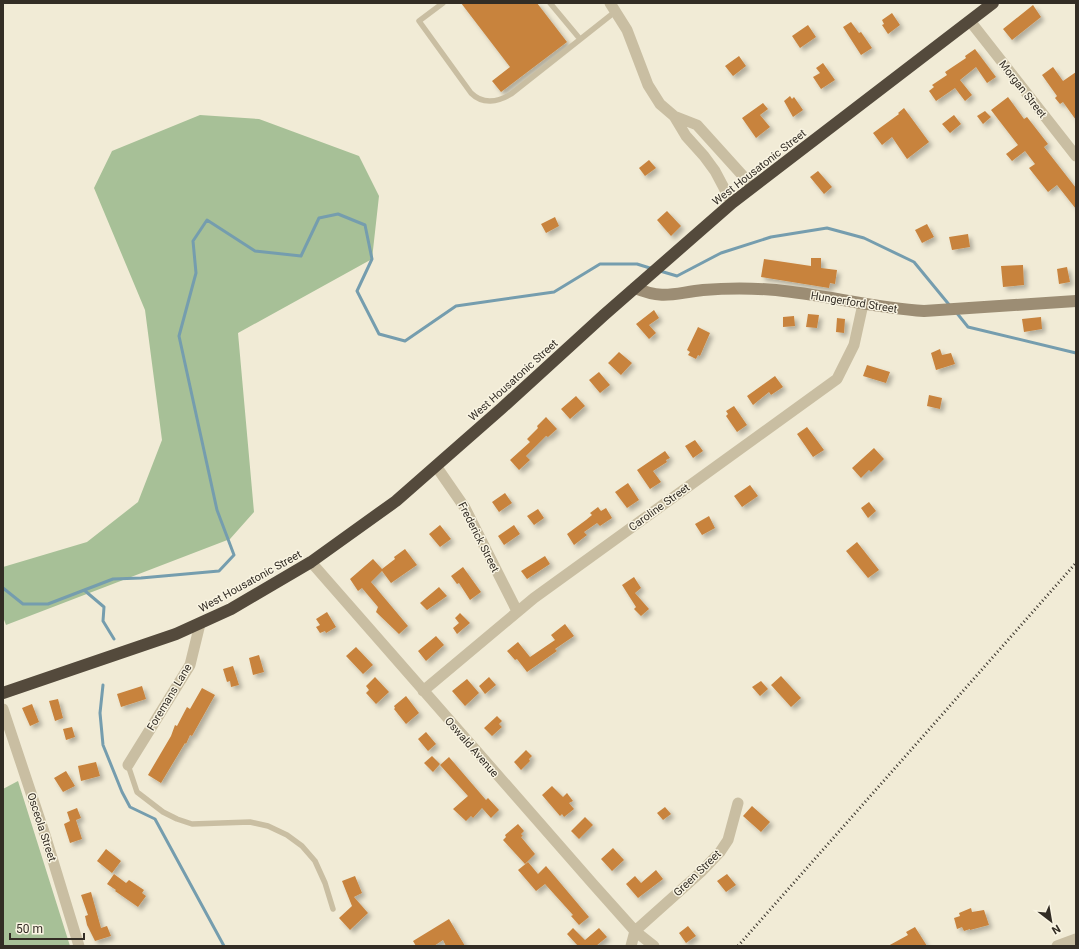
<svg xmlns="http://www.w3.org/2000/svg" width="1079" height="949" font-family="Roboto,sans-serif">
<defs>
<filter id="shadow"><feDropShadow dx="3.5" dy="3.5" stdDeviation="2" flood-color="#0004"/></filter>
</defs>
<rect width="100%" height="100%" fill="#f1ebd6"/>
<path fill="#a7c097" d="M200,115L259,119L359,156L379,196L372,259L238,333L254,512L230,539L6,625L3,617V567L87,542L138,502L162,440L145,310L94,188L112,151Z
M18,781L70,946H3V789Z"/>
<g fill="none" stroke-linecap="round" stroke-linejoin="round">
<path stroke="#759dae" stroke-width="3" d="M660,271L677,276L721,253L771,237L827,228L864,238L914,262L951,307
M956,312L968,327L1076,353
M3,588L23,604H48L113,579L141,578L219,571L234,555L217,510L179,336L196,273L193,241L207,220L255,251L301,256L319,218L338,214L365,225L372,259L357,291L379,334L405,341L456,306L554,292L600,264H637L653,269
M84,590L104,607L103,621L114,639
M103,685L100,713L103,745L122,792L130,807L155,819L224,946"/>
</g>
<path fill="#c8833d" filter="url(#shadow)" d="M461,3H537L567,42L501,92L492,81L510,67Z
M1033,5L1041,17L1012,40L1003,29Z
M892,13L900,25L888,34L882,25L884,24L882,20Z
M851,22L859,33L861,32L872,48L861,55L843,27Z
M808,25L816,37L800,48L792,36Z
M975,49L996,77L987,83L976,67L960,80L972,95L965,101L955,88L936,101L929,91L934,87L932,85L947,75L945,72L966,58L965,56Z
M739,56L746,66L733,76L725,66Z
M823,63L835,80L821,89L813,77L820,73L816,68Z
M1053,67L1063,81L1076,72V120L1063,102L1060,104L1055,98L1057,96L1042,75Z
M790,96L792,99L794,97L803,110L793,117L784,101Z
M1008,97L1024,119L1027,117L1048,144L1044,147L1076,188V209L1057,185L1048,192L1029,168L1035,164L1025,151L1012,161L1006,154L1018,145L991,110Z
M763,103L768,109L760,115L770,127L756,138L742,118Z
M904,108L929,142L907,159L892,137L882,145L873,133L899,114L898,113Z
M985,111L991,117L983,124L977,116Z
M954,115L961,124L950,133L942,124Z
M649,160L656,168L645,176L639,168Z
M818,171L832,187L824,194L810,177Z
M667,211L681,226L671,236L657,220Z
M555,217L559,226L546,233L541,224Z
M927,224L934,237L922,243L915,230Z
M968,234L970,247L952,250L949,237Z
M811,258H821V268L837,270L835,284L830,283L829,288L761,277L764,259L811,266Z
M1023,265L1024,285L1003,287L1001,266Z
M1067,267L1070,282L1059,284L1057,269Z
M654,310L659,318L649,325L656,333L649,339L636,324Z
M808,314L819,315L817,328L806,327Z
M794,316L795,326L783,327V317Z
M1041,317L1042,329L1024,332L1022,319Z
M837,318L845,319L844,333L836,332Z
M698,327L710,333L700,356L698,355L696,359L688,355L690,352L687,350Z
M940,349L942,355L951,353L955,364L936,370L931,353Z
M619,352L632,363L621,375L608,363Z
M867,365L890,372L886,383L863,376Z
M599,372L610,385L600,393L589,380Z
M775,376L783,387L771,395L769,392L753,405L747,396Z
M929,395L942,398L940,409L927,406Z
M576,396L585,406L570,419L561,409Z
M734,406L747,425L737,432L726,416L728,414L726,411Z
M546,417L557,429L548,437L546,436L526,456L530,460L519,470L510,460L530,442L527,439L538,428L537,426Z
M807,427L824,450L813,457L797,434Z
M695,440L703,451L693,458L685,446Z
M874,448L884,459L871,472L869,470L861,478L852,468Z
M665,451L670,458L666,460L667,462L653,471L661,482L650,489L637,470Z
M628,483L639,500L627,508L615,492Z
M750,485L758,496L742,507L734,496Z
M505,493L512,503L499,512L492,502Z
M869,502L876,511L868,518L861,508Z
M598,507L601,511L606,508L612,518L600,526L597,523L584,532L587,535L574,545L567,534L586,520L592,515L590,513Z
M538,509L544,518L534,525L527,516Z
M709,516L715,528L702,535L695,524Z
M440,525L451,539L440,547L429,534Z
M514,525L520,534L504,545L498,536Z
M857,542L879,570L868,578L846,551Z
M405,549L417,565L391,583L382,571L371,582L408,626L399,634L376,612L378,607L362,588L358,591L350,579L373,559L382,569L395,559L394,557Z
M545,556L550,564L527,579L521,571Z
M463,567L481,592L470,600L459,583L457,584L451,576Z
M634,577L641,588L635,593L649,609L641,616L634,609L636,607L622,585Z
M439,587L447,596L427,610L420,603Z
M327,612L336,627L326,633L325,631L320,633L316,627L320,625L316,619Z
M460,613L470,623L457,634L453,628L459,623L455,618Z
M565,624L574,636L555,649L557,651L527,672L517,659L515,660L507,651L518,642L530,657L555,640L551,635Z
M436,636L444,645L426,661L418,651Z
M356,647L373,665L363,674L346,656Z
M259,655L264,672L253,675L249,658Z
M233,666L239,685L231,687L230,681L227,682L223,669Z
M781,676L801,698L791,707L771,685Z
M375,677L389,692L376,704L366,693L369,690L366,686Z
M489,677L496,685L485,694L479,686Z
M467,679L479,693L465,706L452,691Z
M761,681L768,689L760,696L752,687Z
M142,686L146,699L121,707L117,694Z
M202,688L215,695L192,736L190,735L186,744L185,743L161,783L148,775L171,736L175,725L177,726L187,707L190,709Z
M406,696L419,713L406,724L394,709L395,708L394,706Z
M58,699L63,718L55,721L49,701Z
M32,704L39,722L30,726L22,708Z
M497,716L502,721L499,724L502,727L492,736L484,728Z
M72,727L75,737L66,740L63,729Z
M426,732L436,744L428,751L418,739Z
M526,750L532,756L529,759L530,761L521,770L514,762Z
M432,756L440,764L433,772L424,763Z
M449,757L486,800L488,798L499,810L491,818L482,808L473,818L471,816L466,821L453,809L468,796L440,765Z
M96,762L100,776L81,781L78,766Z
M66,771L75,786L63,792L54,778Z
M552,786L563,797L567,793L573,801L569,803L574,809L564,817L562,814L560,816L542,795Z
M752,806L770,822L761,832L743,816Z
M665,807L671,814L663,820L657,813Z
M77,808L81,818L76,820L82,839L70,843L64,824L70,821L67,812Z
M585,817L593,825L579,839L571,831Z
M518,824L524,831L521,834L523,836L521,837L535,854L525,864L503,840L506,837L505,835Z
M613,848L624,860L612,871L601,859Z
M106,849L121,861L112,873L97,861Z
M528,862L538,874L546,866L589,917L579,925L571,916L573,915L545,884L536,891L518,870Z
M656,870L663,879L638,898L626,884L635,876L641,883Z
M114,874L126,883L129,880L144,890L142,893L146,896L138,907L115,891L116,890L107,884Z
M727,874L736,885L726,892L717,881Z
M355,876L362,893L354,897L368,913L350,930L339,918L352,906L342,881Z
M91,892L101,928L107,926L111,936L95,941L87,925L85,916L88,915L81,895Z
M971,908L972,912L984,910L989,925L970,930V929L964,931L962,927L957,929L954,918L960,916L959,913Z
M449,919L465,946H446L443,940L434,946H416L413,941Z
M688,926L696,936L686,943L679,933Z
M915,927L927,946H888L908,935L906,932Z
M573,928L585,940L599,928L607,937L596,946H578L567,934Z"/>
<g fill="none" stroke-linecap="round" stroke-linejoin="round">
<path stroke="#c9bea2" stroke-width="5.5" d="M443,3L419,21L471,93C483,105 498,102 511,94L616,11
M550,3L580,39
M128,765L137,792L163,812L177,819L192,824L250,822L268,826L287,835L302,846L315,861L325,883L333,909"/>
<path stroke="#c9bea2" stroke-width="11" d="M610,3L627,30L648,85L660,104L674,116L697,125L753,187
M970,21L1076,156
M674,116L686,136L704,156L715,171L732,203
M436,466L465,508L517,611
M311,562L593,884L635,931L654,946
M423,691L534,598L837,379L854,345L863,304
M3,709L46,838L79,946
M128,765L190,665L200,624
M635,931L701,872L720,852L728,840L738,803
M631,946L635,931
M1057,946L1076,939"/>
<path stroke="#9c8d74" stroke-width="12" d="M635,288C664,300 674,293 703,290C727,288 752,288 776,290C826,295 874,308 924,311L1076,301"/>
<path stroke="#544a3c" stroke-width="12" d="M3,693L176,634L231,609L311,562L396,501L502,408L604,315L732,203L993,3"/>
<path stroke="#332d25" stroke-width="3" stroke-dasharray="1 3" stroke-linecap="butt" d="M738,946L1076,563"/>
</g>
<g text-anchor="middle" stroke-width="3" stroke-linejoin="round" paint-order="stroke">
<g font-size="11" fill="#332d25" stroke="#f9f4e2">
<text transform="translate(1023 89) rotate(52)" y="4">Morgan Street</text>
<text transform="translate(759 167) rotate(-38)" y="4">West Housatonic Street</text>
<text transform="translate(854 302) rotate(9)" y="4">Hungerford Street</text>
<text transform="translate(513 380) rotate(-42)" y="4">West Housatonic Street</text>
<text transform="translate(659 507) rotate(-36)" y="4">Caroline Street</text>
<text transform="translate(479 537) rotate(63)" y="4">Frederick Street</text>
<text transform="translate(250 581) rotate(-29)" y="4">West Housatonic Street</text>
<text transform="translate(169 697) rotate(-59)" y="4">Foremans Lane</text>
<text transform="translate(472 747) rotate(49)" y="4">Oswald Avenue</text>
<text transform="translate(42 827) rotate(72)" y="4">Osceola Street</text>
<text transform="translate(697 873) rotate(-44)" y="4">Green Street</text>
</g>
</g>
<rect width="1079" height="949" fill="none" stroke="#332d25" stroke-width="8"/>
<g transform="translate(1051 921) rotate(149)" stroke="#f9f4e2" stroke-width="3" paint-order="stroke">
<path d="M0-3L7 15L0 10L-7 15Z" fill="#332d25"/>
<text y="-6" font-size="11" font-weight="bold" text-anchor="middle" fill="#332d25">N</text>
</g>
<path d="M10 933v6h74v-6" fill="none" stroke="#332d25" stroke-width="2"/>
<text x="16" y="933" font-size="12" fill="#332d25" stroke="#f9f4e2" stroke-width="3" paint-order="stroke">50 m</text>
</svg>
